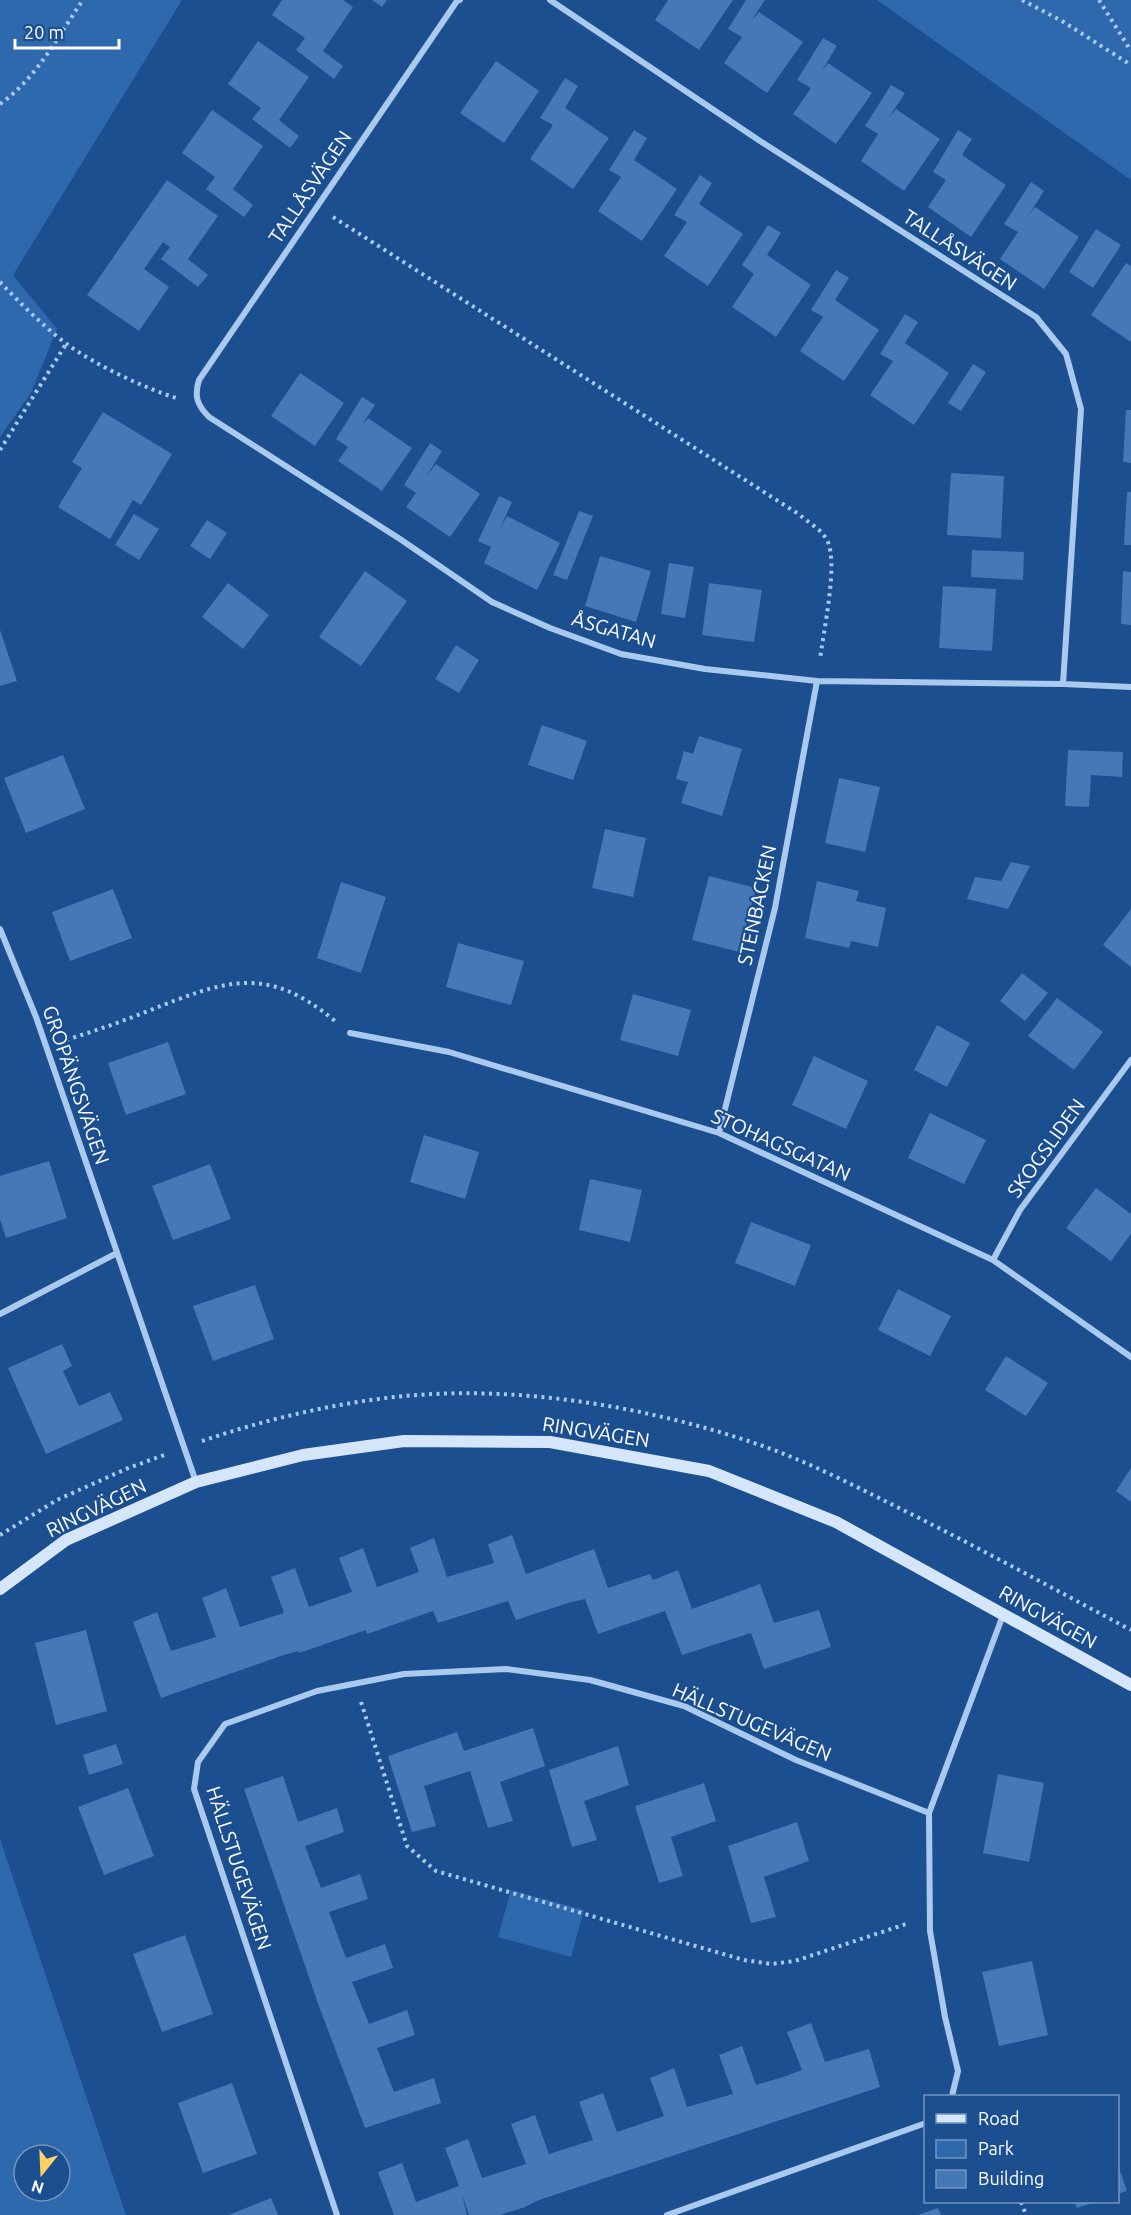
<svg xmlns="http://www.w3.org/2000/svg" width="1131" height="2215" font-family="Ubuntu,sans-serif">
<rect width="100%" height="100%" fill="#1b4f8f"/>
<path fill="#2e69ad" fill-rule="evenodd" d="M0,0H182L13,275L57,329L31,393L0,437Z
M877,0H1131V180Z
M0,1839L126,2215H0ZM24,2155H60V2191H24Z
M511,1890L584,1910L571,1957L498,1937Z"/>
<path fill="#4478b7" d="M282,0H343L353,7L323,51L343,66L334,79L296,50L305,38L272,15Z
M372,0H387L382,7Z
M668,0H733L699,50L655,20Z
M746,0H765L751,21L759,12L803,42L767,93L724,63L742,37L728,29Z
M823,38L837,46L821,72L828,63L872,93L836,144L793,114L811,88L797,80Z
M258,41L309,77L279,120L299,136L290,148L252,119L261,108L228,84Z
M496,61L539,91L504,143L460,113Z
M565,78L578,86L565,108L609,138L573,189L530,159L553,125L540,118Z
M891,85L905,93L888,119L896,109L940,139L904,191L861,161L878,134L865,126Z
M212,110L263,146L233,189L253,205L244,217L206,189L215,177L182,153Z
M634,130L647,138L634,160L677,189L642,241L598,211L621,177L609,170Z
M958,130L972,139L962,155L1006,185L971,237L928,207L946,180L933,172Z
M700,175L712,183L699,204L743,234L708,286L664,256L687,222L674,215Z
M167,180L218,216L188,259L208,275L198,287L161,259L170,247L163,242L144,269L169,287L139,331L87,295Z
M1031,182L1044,191L1028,216L1035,207L1079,237L1044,289L1000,259L1018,232L1004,224Z
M768,225L781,233L767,255L811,285L776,337L732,307L754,274L742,265Z
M1096,229L1121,245L1093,288L1069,272Z
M1126,263L1131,266V342L1091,315Z
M836,270L849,278L835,300L879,330L844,381L800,351L823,317L811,310Z
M905,314L918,322L905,343L949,373L914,425L870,395L893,361L880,354Z
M973,364L986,372L961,411L948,403Z
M300,373L344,403L315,446L271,416Z
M362,397L375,405L362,425L368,418L412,448L382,491L338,461L348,447L336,439Z
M1126,410H1131V463L1123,462Z
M103,412L172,454L141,505L133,500L110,539L58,507L82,468L72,462Z
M430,443L442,451L426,477L436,464L480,494L450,537L406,507L416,493L404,485Z
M951,473L1004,476L1001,538L947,535Z
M1127,492H1131V545H1124Z
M499,496L512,502L500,529L507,516L560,543L537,590L484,563L491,547L478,541Z
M579,511L593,516L567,580L553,575Z
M134,514L159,529L139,560L115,545Z
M207,520L227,533L210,559L190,546Z
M972,550L1024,552L1023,580L971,577Z
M600,556L651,571L636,622L585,606Z
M669,563L694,567L685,618L661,614Z
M365,571L407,601L361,666L319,637Z
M1123,571L1131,572V625L1121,624Z
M228,583L269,615L243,649L202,617Z
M709,583L762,590L754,642L702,635Z
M943,586L996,589L992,651L939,648Z
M0,630L17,681L0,686Z
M456,645L479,660L459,693L435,679Z
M542,725L587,741L573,780L528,765Z
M699,736L742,749L722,816L681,803L688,782L676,779L684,751L693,754Z
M1068,750L1123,752L1122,777L1091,775L1089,807L1065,806Z
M63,755L85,809L26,833L4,778Z
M839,778L880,787L865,852L825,843Z
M605,829L646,838L633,897L592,888Z
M1011,862L1030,866L1008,909L967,899L975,877L1001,881Z
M709,876L756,888L739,952L692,940Z
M817,881L859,891L856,901L886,908L878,947L851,941L849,948L805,938Z
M341,882L386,897L361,973L317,958Z
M113,889L132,938L70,961L52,912Z
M1131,909V967L1103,945Z
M458,943L524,961L511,1005L446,987Z
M1022,973L1048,993L1025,1021L1000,1001Z
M633,994L691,1010L678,1056L620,1040Z
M1057,998L1103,1032L1074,1070L1028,1036Z
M937,1025L970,1043L947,1087L914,1070Z
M168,1042L186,1094L126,1115L108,1063Z
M814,1056L868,1081L846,1129L792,1105Z
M930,1113L986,1140L964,1184L908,1158Z
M424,1135L479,1152L465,1199L410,1182Z
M49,1161L67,1218L6,1238L0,1219V1176Z
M210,1164L231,1219L173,1240L152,1186Z
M590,1179L642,1190L630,1242L579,1230Z
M1096,1188L1131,1214V1234L1111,1261L1066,1228Z
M751,1222L811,1245L795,1286L735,1263Z
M255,1285L274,1339L213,1361L193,1306Z
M898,1289L951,1316L930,1356L878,1330Z
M62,1344L72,1366L63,1371L79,1406L110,1392L123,1420L46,1454L8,1368Z
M1006,1356L1048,1383L1026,1416L985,1390Z
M1131,1468V1502L1116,1491Z
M512,1535L526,1574L594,1549L608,1588L650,1574L653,1580L678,1570L692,1609L760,1584L774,1623L819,1610L831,1647L764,1669L751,1633L682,1655L665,1611L598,1634L585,1599L568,1603L516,1620L508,1601L438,1623L433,1611L367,1634L366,1630L299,1653L298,1651L281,1656L161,1698L133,1622L157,1612L171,1651L216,1637L202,1598L226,1588L240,1627L284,1613L271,1577L295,1568L309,1607L352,1592L339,1558L363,1548L377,1587L419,1572L410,1548L434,1538L447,1577L494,1563L488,1544Z
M86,1630L107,1711L56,1725L35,1643Z
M533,1728L545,1766L500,1782L513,1821L488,1828L470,1771L424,1786L436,1826L412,1832L388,1756L457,1732L464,1751Z
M116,1744L123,1764L89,1775L83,1755Z
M618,1746L629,1785L584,1801L597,1840L572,1847L549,1770Z
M998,1774L1044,1783L1029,1862L983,1853Z
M283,1776L298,1822L337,1808L344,1832L305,1846L321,1888L360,1874L368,1899L329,1912L346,1958L385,1944L393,1968L352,1982L369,2024L407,2010L415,2035L377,2048L394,2092L434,2078L441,2103L365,2128L320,2009L244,1789Z
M704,1783L716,1821L671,1837L683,1876L659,1883L635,1806Z
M128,1788L154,1856L104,1875L78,1807Z
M797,1822L809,1861L764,1877L776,1917L751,1923L728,1846Z
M185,1935L213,2014L162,2032L133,1954Z
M1032,1961L1048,2035L999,2046L982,1972Z
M811,2023L825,2062L869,2049L880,2087L539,2200L525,2207L500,2215H469L462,2194L467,2215H394L378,2172L402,2163L416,2202L459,2186L445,2148L468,2139L482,2178L526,2164L511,2124L535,2115L549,2154L593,2140L579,2102L603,2093L617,2132L664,2116L650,2078L674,2068L687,2107L733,2094L719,2055L742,2046L756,2085L786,2076L802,2070L787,2032Z
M232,2083L257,2154L203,2173L178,2103Z
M1118,2165L1127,2191L1118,2194Z
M271,2198L278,2215H229Z
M1075,2202H1095L1077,2208Z
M938,2208L941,2215H918Z"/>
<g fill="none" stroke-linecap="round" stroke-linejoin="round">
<path stroke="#a9c9ee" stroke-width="4" stroke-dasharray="3 4.5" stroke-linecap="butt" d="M1022,0L1062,21L1131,65
M1099,0L1131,51
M0,104C37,78 58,36 83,0
M333,217L800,515C809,523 821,529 827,540C839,563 823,632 820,660
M0,282C20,303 44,327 68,345C96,365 142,387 176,398
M0,450L66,344
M66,1040C94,1031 121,1022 148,1011C225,981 265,963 335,1021
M202,1441C264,1420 330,1404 395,1397C514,1384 647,1406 760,1445C806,1461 851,1484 895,1506C974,1545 1052,1588 1131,1630
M0,1535L57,1500L126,1469L164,1455
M361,1702L407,1846L436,1871L744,1960L771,1964L795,1961L909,1923
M1021,2202L1026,2215"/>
<path stroke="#a9c9ee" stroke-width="6" d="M460,0L457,1L199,380C194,396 197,405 209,417L400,539L492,602L550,628L621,654L705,669L817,681L1063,684L1131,687
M550,0L760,141L1036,317L1066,354L1081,409L1063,684
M0,929L36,1017L196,1482
M350,1033L449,1052L719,1133L993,1260L1131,1357
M719,1133L775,908L817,681
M993,1260L1020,1210L1131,1060
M0,1314L117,1253
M952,2096L958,2071L945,2017L930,1931L929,1813L1003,1615
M337,2215L194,1789L198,1762L225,1724L317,1691L404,1674L506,1669L590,1680L684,1706L796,1760L929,1813
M667,2215L926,2123"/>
<path stroke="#d6e6fa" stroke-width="12" d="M0,1589L66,1540L196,1482L303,1455L404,1441L550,1442L709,1471L836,1522L1131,1685"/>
</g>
<g text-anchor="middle" stroke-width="4.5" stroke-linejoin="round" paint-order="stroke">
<g font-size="20" fill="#fff" stroke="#1b4f8f">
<text transform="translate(310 187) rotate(-56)" y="7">TALLÅSVÄGEN</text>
<text transform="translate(960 250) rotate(33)" y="7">TALLÅSVÄGEN</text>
<text transform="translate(614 630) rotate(16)" y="7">ÅSGATAN</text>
<text transform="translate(757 905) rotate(-78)" y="7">STENBACKEN</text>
<text transform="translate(76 1085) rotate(71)" y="7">GROPÄNGSVÄGEN</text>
<text transform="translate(781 1145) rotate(24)" y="7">STOHAGSGATAN</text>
<text transform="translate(1046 1148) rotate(-54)" y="7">SKOGSLIDEN</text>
<text transform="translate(596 1432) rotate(9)" y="7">RINGVÄGEN</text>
<text transform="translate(96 1508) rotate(-26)" y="7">RINGVÄGEN</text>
<text transform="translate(1048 1617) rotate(29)" y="7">RINGVÄGEN</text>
<text transform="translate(752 1722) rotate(23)" y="7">HÄLLSTUGEVÄGEN</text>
<text transform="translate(239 1868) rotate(72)" y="7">HÄLLSTUGEVÄGEN</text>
</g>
</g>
<rect x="924" y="2095" width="195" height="108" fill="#1b4f8f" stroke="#7695bc" stroke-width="1.5"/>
<rect x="936" y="2114" width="30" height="9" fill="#d6e6fa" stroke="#7695bc" stroke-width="1.5"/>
<text x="978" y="2125" font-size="18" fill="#ffffff">Road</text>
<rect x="936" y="2140" width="30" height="18" fill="#2e69ad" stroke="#7695bc" stroke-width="1.5"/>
<text x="978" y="2155" font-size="18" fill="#ffffff">Park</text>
<rect x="936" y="2170" width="30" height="18" fill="#4478b7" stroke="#7695bc" stroke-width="1.5"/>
<text x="978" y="2185" font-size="18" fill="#ffffff">Building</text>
<g transform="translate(42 2173) rotate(198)"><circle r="28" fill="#1b4f8f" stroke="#7695bc" stroke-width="1.5"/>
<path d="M0-4.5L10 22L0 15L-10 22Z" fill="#ffd166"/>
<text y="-9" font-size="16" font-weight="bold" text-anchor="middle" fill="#ffffff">N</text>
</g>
<path d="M15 39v9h104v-9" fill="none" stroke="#ffffff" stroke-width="3"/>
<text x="24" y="39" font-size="18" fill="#ffffff" stroke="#1b4f8f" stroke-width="4.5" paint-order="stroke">20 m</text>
</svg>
